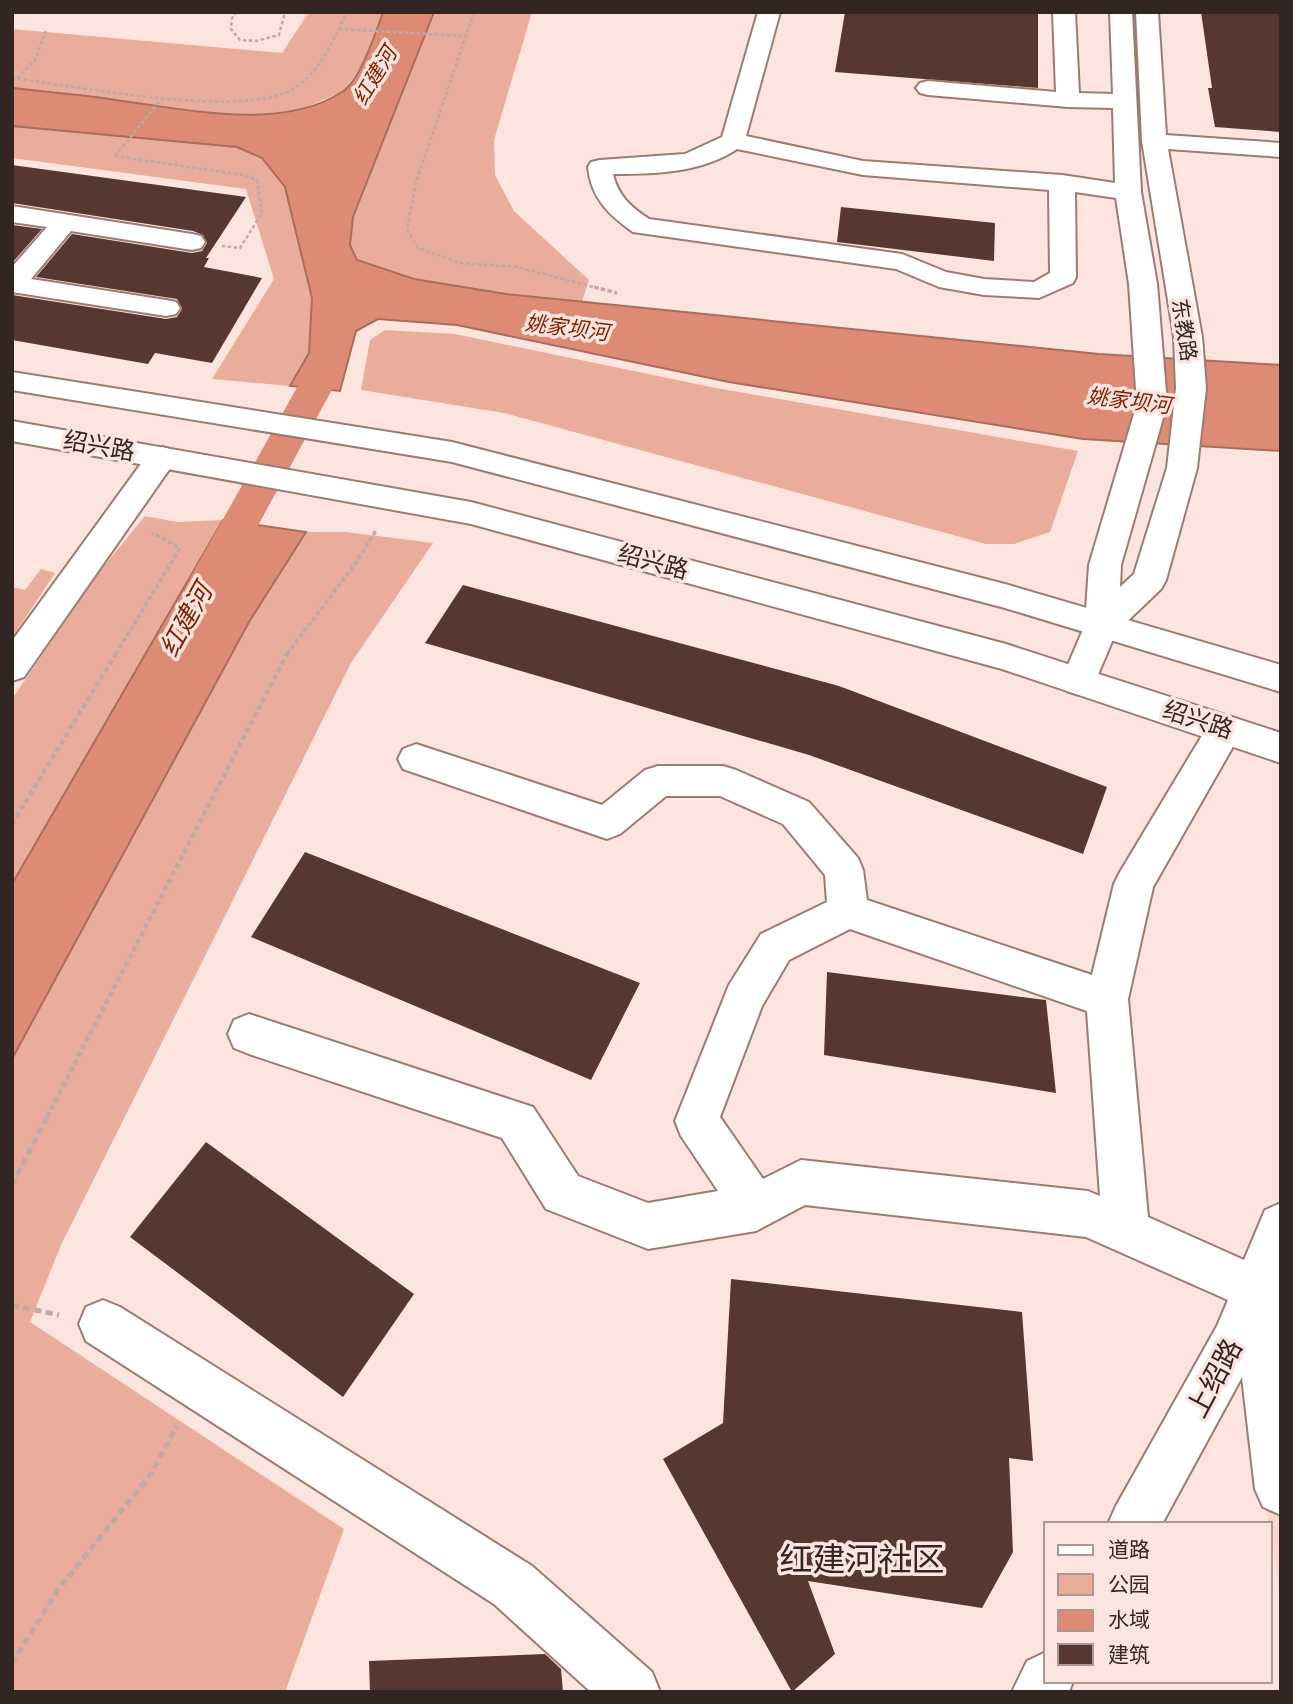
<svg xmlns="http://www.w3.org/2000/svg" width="1293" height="1704" font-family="'Alegreya Sans','Noto Sans SC',sans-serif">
<rect width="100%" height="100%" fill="#fde5df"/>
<path fill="#fcd6cc" d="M1281,1289V1605L1270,1524L1267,1519Z"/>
<path fill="#eaac9b" d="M309,12H383L365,60L344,91L294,112L268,115L215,113L12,88V29L282,53Z
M434,12H532L494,140L495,175L514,211L589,280L582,302L506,294L414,279L357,260L350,245L353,217Z
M12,126L237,147L262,158L285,187L312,298L309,353L290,386L212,379L274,279L246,189L12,158Z
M385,330L455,334L716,388L1078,451L1050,532L1014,544H986L504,413L361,390L370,340Z
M145,516L177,522L223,520L12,884V699L99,572Z
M306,532H346L433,543L351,663L61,1245L30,1322L344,1529L285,1692H12V1059L249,622Z
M41,569L55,573L12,638V587L25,590Z"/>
<path fill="#dd8b75" stroke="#aa6c5c" stroke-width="2" d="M383,12H434L353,217L350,245L357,260L414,279L506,294L1099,354L1281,365V451L1083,439L729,382L457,325L378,319L356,331L340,391L290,386L309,353L312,298L285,187L262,158L237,147L12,126V88C49,92 87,95 123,101C191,110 281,131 342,92C360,81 376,32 383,12Z
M223,520L306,532L249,622L12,1059V884Z"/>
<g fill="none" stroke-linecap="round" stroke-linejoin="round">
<path fill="#dd8b75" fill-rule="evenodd" d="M334,318L346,321L351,329L340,375L224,588L210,593L196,588L190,578L304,375L317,329L322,321Z"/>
</g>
<path fill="#573830" d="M845,12H1038V88L835,72Z
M1201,12H1281V132L1215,127L1208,88H1212Z
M12,165L246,197L206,258H209L204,267L262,278L212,363L155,353L148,364L12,340V295L166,319L177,317L182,309L177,299L36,277L72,234L192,253L202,251L207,243L203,235L193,231L12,203Z
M841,207L995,223L994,261L837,242Z
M12,225L42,229L12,263Z
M463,585L839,686L1107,787L1083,854L809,755L425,643Z
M305,852L640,983L591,1080L251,937Z
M827,972L1046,1000L1056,1093L824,1055Z
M206,1142L414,1294L343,1397L130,1237Z
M731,1279L1022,1312L1033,1461L1009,1458L1013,1552L982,1608L808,1581L835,1654L792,1692L663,1459L723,1423Z
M545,1654L561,1669L563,1692H370L369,1661Z"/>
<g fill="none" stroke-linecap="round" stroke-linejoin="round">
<g stroke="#9e7b71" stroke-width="4">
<path id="minor" d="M758,12H780L746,136L863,161L1062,175L1115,183L1113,108L1068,107L928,95L920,93L916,88L920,83L928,81L1056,92L1053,12H1075L1079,93L1113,94L1110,12H1132L1141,192L1157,284L1167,404L1121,565L1120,587L1134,574L1167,468L1176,388L1174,337L1142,141L1136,12H1158L1166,135L1281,143V157L1168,149L1202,337L1206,388L1197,468L1166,580L1161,589L1116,632L1091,691L1079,695L1067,691L1061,681L1085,625L1089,565L1137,404L1129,284L1116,198L1075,192L1076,277L1073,283L1039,298L984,295L939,287L896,269L633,232C609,215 591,198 588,167L591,162L600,160L685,154L722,137ZM737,149L863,175L1049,190L1050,273L1034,282L984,279L946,272L902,254L649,219C631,207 618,196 613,174C655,174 701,173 737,149Z
M12,206L192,234L201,236L205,242L201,248L192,250L71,231L31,279L166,300L176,302L180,308L176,314L166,316L12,292V267L47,227L12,222Z
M162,447L173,450L177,457L173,464L24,677L12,681V641L151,450Z
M1225,715L1238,719L1243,729L1153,887L1128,999L1148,1217L1244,1260L1265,1210L1281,1203V1515L1263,1507L1255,1489L1242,1377L1162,1524H1108L1116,1506L1217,1326L1228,1300L1086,1237L805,1205L756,1231L648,1249L546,1209L502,1138L249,1054L234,1048L228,1034L234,1020L249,1014L533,1107L578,1176L648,1203L718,1191L681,1136L675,1121L729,985L761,934L827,902L825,875L783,824L720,796H666L620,834L607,839L403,769L398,759L403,749L416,744L602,805L645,770L658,766H723L736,770L809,802L858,858L863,870L867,900L1092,975L1114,884L1120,872L1212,719ZM850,929L1087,1011L1100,1196L1088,1191L801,1160L763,1179L720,1117L762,1006L789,960Z
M103,1300L120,1307L532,1566L652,1672L660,1692H591L494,1604L86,1341L79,1324L86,1307Z
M1046,1652V1681H1073L1069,1692H1012L1027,1661Z"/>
</g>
<g stroke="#9e7b71" stroke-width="4">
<path id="major" d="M12,372L452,442L1005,584L1281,665V692L1005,608L452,462L12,390Z
M12,421L471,502L1006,644L1281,733V763L1002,669L471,524L12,441Z"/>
</g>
<path stroke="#bfaaa5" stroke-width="2.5" stroke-dasharray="3.5 2.5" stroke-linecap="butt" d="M237,12L232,18L231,29L240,40L256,41L279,35L285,12
M474,12L416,182L407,229L418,248L460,263L517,267L601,289
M339,29L466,36
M12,78C76,86 231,117 287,92C317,79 334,39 347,12
M17,78L35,60L46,31
M115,156L244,175L257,180L262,213L240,248L222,246
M115,156L164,96"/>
<path stroke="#bfaaa5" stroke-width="3.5" stroke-dasharray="4.5 2.5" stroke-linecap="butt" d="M594,287L617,293
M116,654L180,548L152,533
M287,654L355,564L377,529"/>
<path stroke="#bfaaa5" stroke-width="4.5" stroke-dasharray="5 3.5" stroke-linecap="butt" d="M12,824L117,652
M47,1117L288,652"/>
<path stroke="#bfaaa5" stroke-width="5" stroke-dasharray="7 4.5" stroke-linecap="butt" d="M12,1185L48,1115
M12,1305L59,1315
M12,1663L58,1590L151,1474L177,1426"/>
<use href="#minor" fill="#fff" fill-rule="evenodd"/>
<use href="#major" fill="#fff" fill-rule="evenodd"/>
</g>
<g text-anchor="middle" stroke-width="7" stroke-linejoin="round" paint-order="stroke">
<g font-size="21" font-style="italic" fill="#812001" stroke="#fde5df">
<text transform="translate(375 76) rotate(-59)" y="7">红建河</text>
<text transform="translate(567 328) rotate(7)" y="7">姚家坝河</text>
<text transform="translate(1129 401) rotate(7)" y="7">姚家坝河</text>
</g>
<g font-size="21" fill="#332521" stroke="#fde5df">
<text transform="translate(1184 330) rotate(81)" y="7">东教路</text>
</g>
<g font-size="24" fill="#332521" stroke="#fde5df">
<text transform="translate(99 446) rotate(10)" y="8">绍兴路</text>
<text transform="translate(653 562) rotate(15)" y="8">绍兴路</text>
<text transform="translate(1198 720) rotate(18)" y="8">绍兴路</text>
</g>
<g font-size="26" font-style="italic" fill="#812001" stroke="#fde5df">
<text transform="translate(186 620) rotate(-61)" y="9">红建河</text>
</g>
<g font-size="28" fill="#332521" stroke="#fde5df">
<text transform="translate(1214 1378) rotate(-62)" y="10">上绍路</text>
</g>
<g font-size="33" fill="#332521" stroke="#fde5df">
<text x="862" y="1571">红建河社区</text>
</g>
</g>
<rect width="1293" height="1704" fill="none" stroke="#332521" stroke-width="28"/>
<rect x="1044" y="1522" width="228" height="161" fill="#fde5df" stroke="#ac9893" stroke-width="2"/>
<rect x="1058" y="1545" width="35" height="10" fill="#ffffff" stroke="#ac9893" stroke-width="2"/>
<text x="1108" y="1557" font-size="21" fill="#332521">道路</text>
<rect x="1058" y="1574" width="35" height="21" fill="#eaac9b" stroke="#ac9893" stroke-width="2"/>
<text x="1108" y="1592" font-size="21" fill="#332521">公园</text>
<rect x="1058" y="1610" width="35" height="21" fill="#dd8b75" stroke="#ac9893" stroke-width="2"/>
<text x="1108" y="1627" font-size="21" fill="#332521">水域</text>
<rect x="1058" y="1644" width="35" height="21" fill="#573830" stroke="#ac9893" stroke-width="2"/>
<text x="1108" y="1662" font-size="21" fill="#332521">建筑</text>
</svg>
